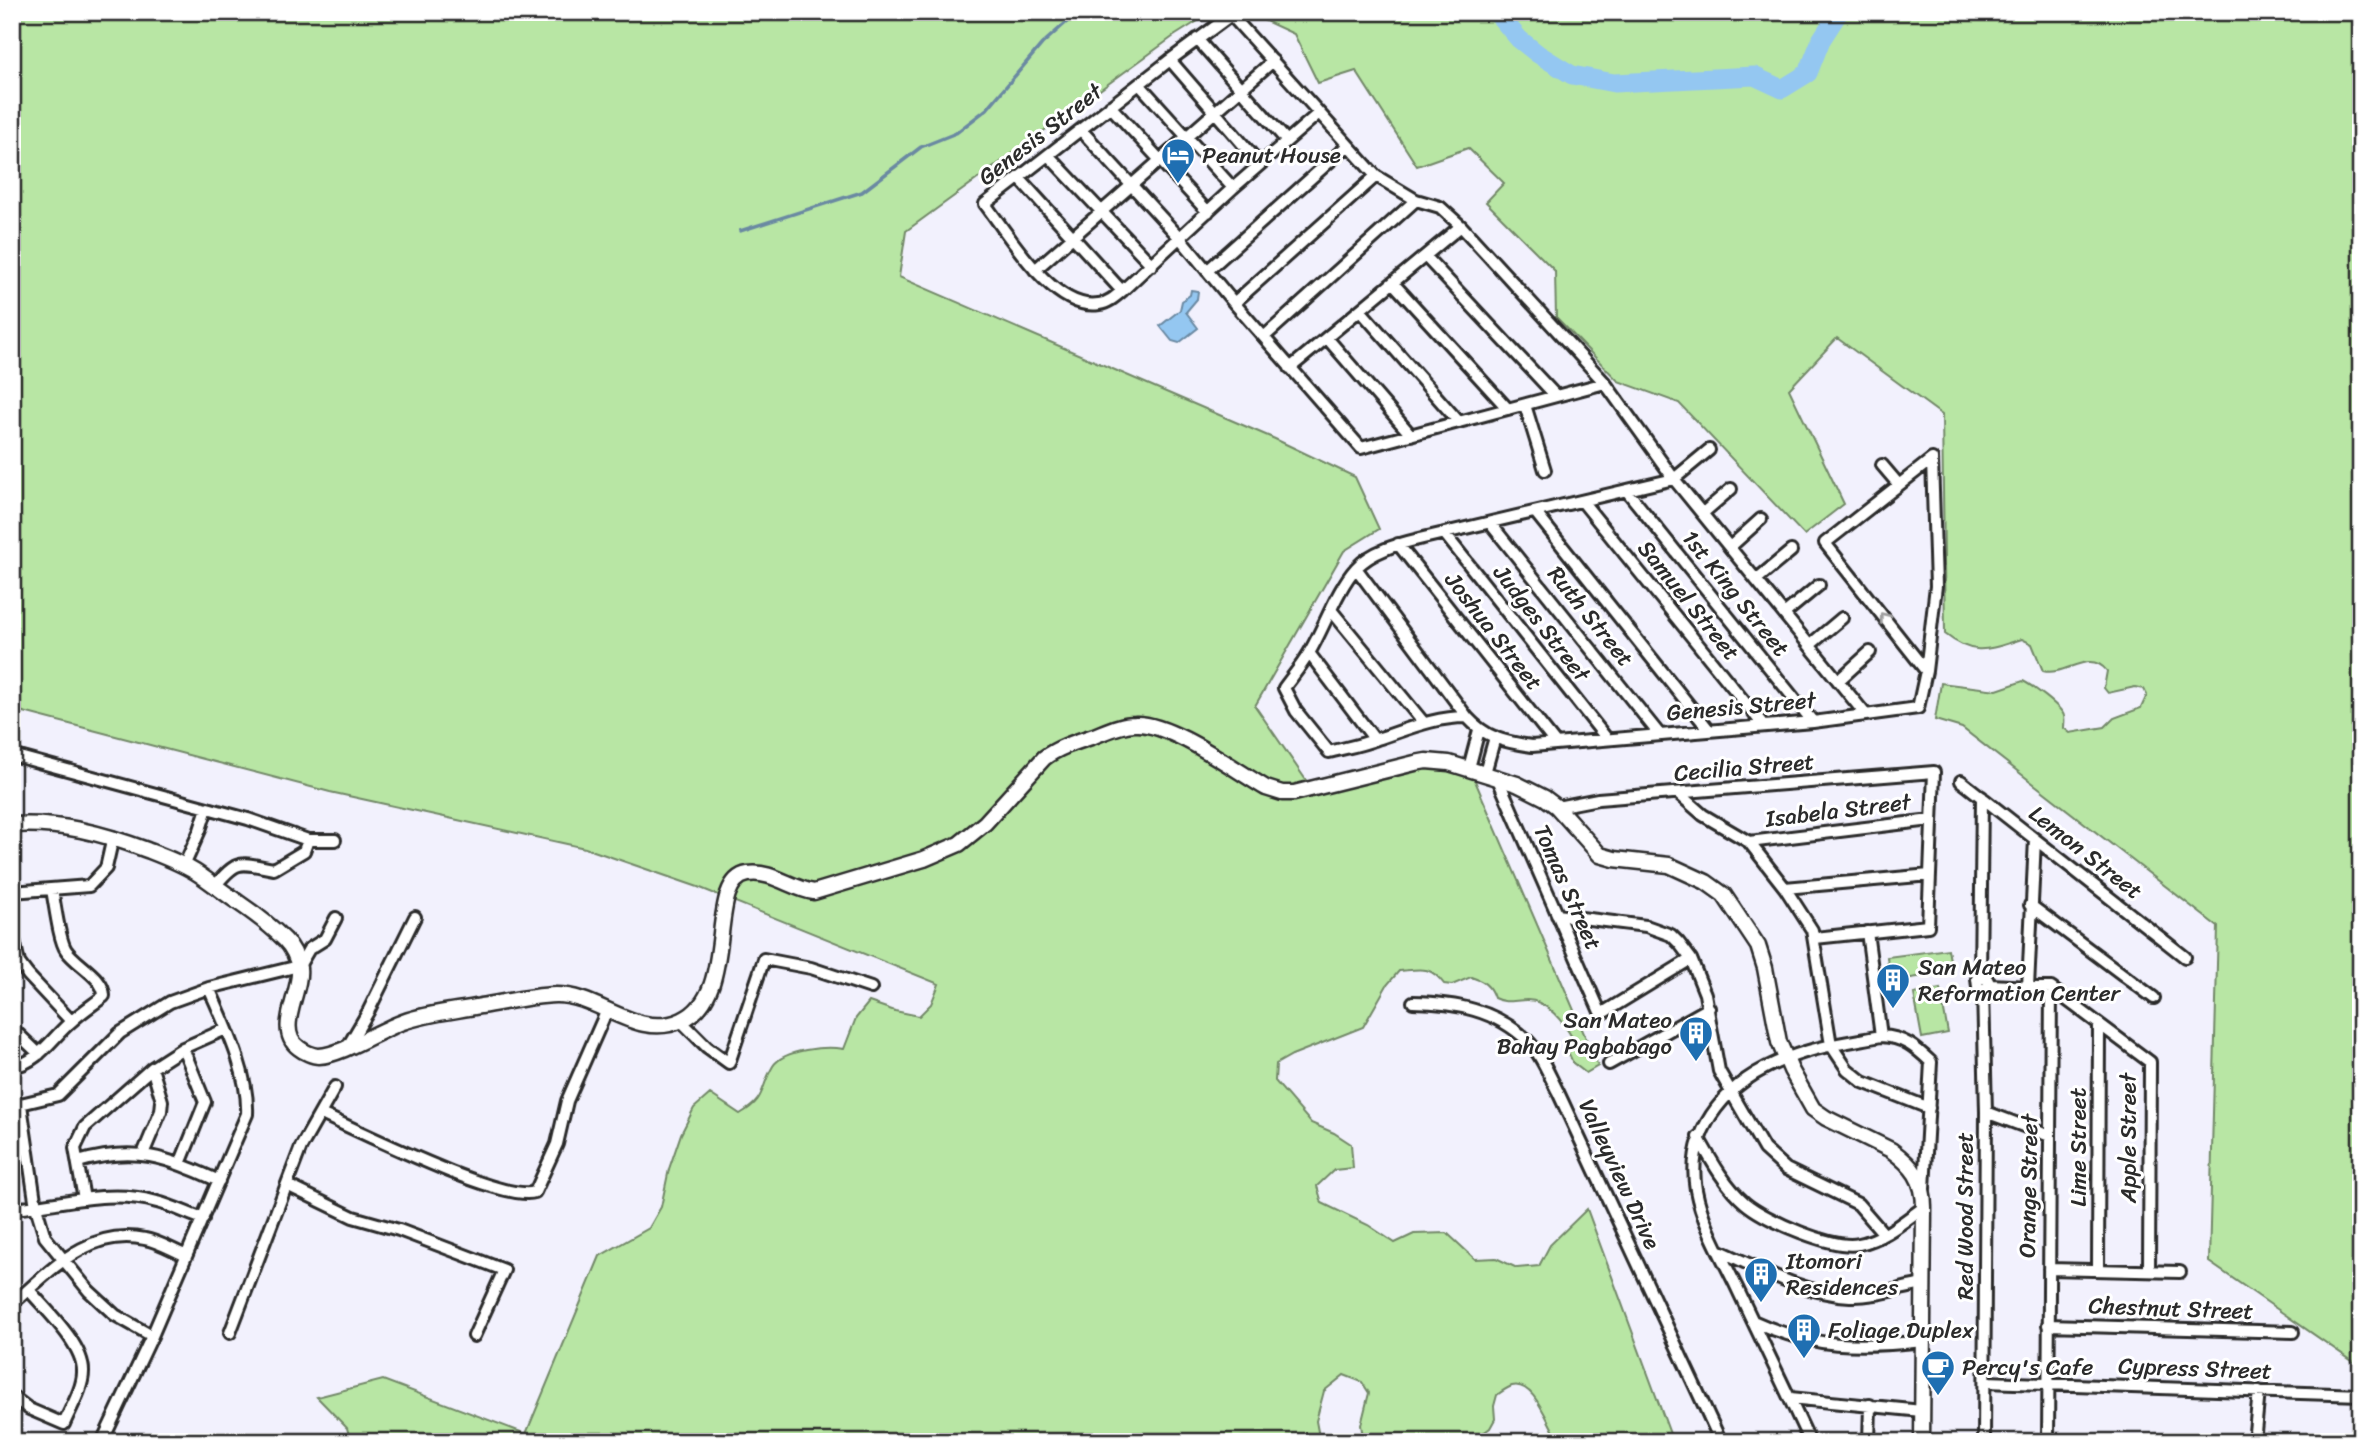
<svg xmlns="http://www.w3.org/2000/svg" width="2373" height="1454" font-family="Sriracha,sans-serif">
<rect width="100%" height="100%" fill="#f2f1fd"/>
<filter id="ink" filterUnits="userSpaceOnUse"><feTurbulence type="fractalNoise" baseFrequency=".0143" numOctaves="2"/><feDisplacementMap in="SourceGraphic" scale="14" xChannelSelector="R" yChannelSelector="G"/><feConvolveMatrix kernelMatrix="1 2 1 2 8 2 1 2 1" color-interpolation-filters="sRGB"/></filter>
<g filter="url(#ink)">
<path fill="#b8e6a4" stroke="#728868" stroke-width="2" d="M12,12H1212L1174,36L906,231L899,277L1275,439L1355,477L1379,529L1344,551L1255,706L1308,783L1434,766L1473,776L1598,1066L1586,1073L1573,1063L1568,1052L1573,1039C1564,1023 1547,1000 1527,1000C1514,1000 1506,1004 1494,998C1490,985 1483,981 1471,977L1452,985L1444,984C1430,965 1421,969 1399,971L1387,985L1363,1027L1292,1055L1276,1064L1275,1081L1311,1123L1334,1133L1351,1144L1353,1168L1334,1170L1317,1186L1322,1203L1368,1225L1395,1243L1414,1234L1447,1233L1475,1259L1496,1258L1517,1268L1539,1266L1550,1245L1587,1209L1673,1442H1560C1548,1426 1535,1380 1512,1386C1507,1388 1501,1392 1497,1395L1494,1406L1495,1419L1490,1428L1471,1442H1364L1361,1425L1369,1393L1362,1382L1344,1375L1324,1391L1316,1421L1320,1442C1306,1442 1292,1443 1278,1442C1259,1440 1246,1433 1227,1442H351L347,1428L317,1397L383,1380L526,1434L600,1256L649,1228L661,1207L669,1169L681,1134L694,1108L710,1094L740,1114C767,1098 759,1090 773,1066C784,1049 826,1046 844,1049L856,1018L869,1002L895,1011L919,1016L931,1004L939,984L698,887L585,848L330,792L12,709Z
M1246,12H2361V1367L2209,1262L2218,927L1962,728L1935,720L1941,683L1997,690L2023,681C2031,685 2062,707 2064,716C2065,720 2064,724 2064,728L2070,733L2105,727L2114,718L2141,708L2147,695L2144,689L2135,687L2108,693L2104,688L2107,671C2089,648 2065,677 2043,671L2032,644L2022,639C1989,649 1975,658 1945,634L1942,415L1837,338L1789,389L1844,504L1804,535L1679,403L1618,381L1556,317L1555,271L1486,202L1504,183L1468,148L1417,166L1356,71L1318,83L1294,34Z
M1948,949L1952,972L1890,981L1887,957Z
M1940,989L1948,1033L1922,1038L1914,994Z"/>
<path fill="#94c7f1" stroke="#6a89a2" stroke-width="2" d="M1191,290L1198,291L1197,299L1186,312L1198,328L1179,343L1172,341L1160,326L1180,310L1182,301L1190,295Z"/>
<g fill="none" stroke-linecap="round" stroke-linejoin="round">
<path stroke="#6a89a2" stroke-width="3.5" d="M740,231L862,192L921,147L956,133L987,109L1042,44L1078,12"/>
<path stroke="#94c7f1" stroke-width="19" d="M1496,12L1519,39L1538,54L1572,75L1614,83L1754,76L1782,89L1808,73L1821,40L1839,12"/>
<g stroke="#2b2b2b" stroke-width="16">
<path id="street" d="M1197,39L1286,140
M1170,60L1260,164
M1139,84L1233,188
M1110,106L1208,212
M1319,113L1233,188L1122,291C1115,297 1108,303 1099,304C1054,312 1008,234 985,204L1170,60L1231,15L1376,176L1416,200L1440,207L1461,226L1605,383L1674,479L1866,715
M1081,130L1180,238L1234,303L1361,448L1605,383
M1048,155L1152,265
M1019,178L1122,291
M1425,256L1556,396
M1035,270L1273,61
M1207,271L1347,146
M1393,283L1508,409
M1234,303L1376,176
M1360,310L1459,422
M1264,337L1416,200
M1327,338L1411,435
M1290,368L1461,226
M1525,405L1545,470
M1882,465L1899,485
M1627,491L1813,722
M1582,501L1764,726
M1535,512L1709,730
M1703,513L1731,489
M1490,523L1659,734
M1444,533L1607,739
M1398,544L1556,744
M1730,547L1761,519
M1356,568L1467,717C1486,738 1504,742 1532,746L1813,722L1918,708L1926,671L1936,586L1932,459
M1756,580L1791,551
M1331,610L1423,722
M1784,614L1819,585
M1810,645L1842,618
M1309,653L1375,740
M1926,671L1825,543L1932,459
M1838,681L1870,652
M1467,717C1434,717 1408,729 1377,739C1362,745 1345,748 1329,752L1296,711L1284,688C1292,677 1302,665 1309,653C1324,628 1337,589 1356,568C1372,551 1398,544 1419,539L1674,479L1709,450
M12,755L248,819L308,840H335
M1469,768L1479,730
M1485,773L1495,737
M1497,777L1601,1014L1691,959
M1961,781L2185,957
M1678,793L1703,815L1749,842L1785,888L1812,930L1831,1045L1847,1069L1863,1082L1929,1108
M1557,807L1598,799L1934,772L1928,926L1815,938
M1749,842L1931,820
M184,866L200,830L207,808
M215,886C238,858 240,863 274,869L304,851L308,840
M1785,888L1930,875
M12,892L89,886L106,868L113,837
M2030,905L2154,998
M1557,915L1646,926L1671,935L1679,943L1691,959L1705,994L1719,1071L1764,1149L1786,1169L1858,1204L1884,1234
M12,931L19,963L28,975L71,1021
M1867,932L1881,1036C1904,1037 1915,1047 1931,1062L1924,1189
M1980,977L1982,797
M1990,985L1986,977L1977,979L1978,987L1983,990L1990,985L2051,988L2150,1062L2149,1271
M2028,987L2035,839
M1983,990L1986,1112L1984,1442
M1413,1002C1455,1003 1495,1009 1528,1041C1541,1054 1549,1075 1558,1092L1721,1442
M681,1021L707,1047L729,1063L764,959L811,968L871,988
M12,1028L39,1054
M348,1046L368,1012L415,917
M1609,1064L1709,1008
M12,1067C40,1062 52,1037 73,1020C83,1011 94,1004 104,996C104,977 76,965 66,950C59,940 55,904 52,890
M21,1105L36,1207L45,1237L89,1291L115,1315L152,1336
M12,1106L58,1095L120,1033L170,1002L209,988L299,966L309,949L325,939L336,918
M1986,1112L2050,1136
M321,1114C359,1131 503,1203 535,1192L557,1144L567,1101L607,1010
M1698,1137C1711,1160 1725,1186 1745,1203C1765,1220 1834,1250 1859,1244C1884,1239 1904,1221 1924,1207
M143,1154L161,1111L162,1101L152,1068
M78,1162C136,1145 165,1157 219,1181
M180,1164L205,1102L183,1048
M287,1185L353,1217L399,1230L504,1270L474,1336
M84,1199L75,1148L85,1127L152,1068L183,1048L226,1029
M12,1209C60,1205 109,1188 157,1202C173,1206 188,1214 203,1219
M1718,1250C1759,1268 1804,1294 1850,1296C1874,1297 1900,1288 1924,1284
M2049,1269L2180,1272
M2098,1270L2099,1024
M12,1304C51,1271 88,1227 145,1239C158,1241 172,1250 185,1255
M1753,1321C1811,1348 1860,1348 1923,1341
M2048,1325L2293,1332
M230,1333L301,1147L335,1087
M1986,1382L2361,1395
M12,1396L29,1409L64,1424C70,1409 83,1389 83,1372C84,1345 46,1310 29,1290
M1790,1398L1922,1411
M102,1442L152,1336L247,1114C249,1073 225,1025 209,988
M1810,1442C1786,1390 1761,1339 1737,1288C1722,1257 1702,1223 1696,1190C1685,1126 1731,1079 1788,1058C1818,1046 1850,1042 1881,1036
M1869,1442L1870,1405
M2048,1442L2051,988
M2254,1442L2259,1391"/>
</g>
<g stroke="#2b2b2b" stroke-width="19">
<path id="secondary" d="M12,825C60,822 102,833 147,850C165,857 184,864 200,875C213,884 226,894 239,903C255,914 271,926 285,940C292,947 297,958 299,968C302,992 274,1030 299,1048C304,1052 313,1056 319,1056C342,1055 380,1030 403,1022C428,1013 455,1011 481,1006C506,1002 530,996 555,995C599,994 637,1041 682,1020C740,994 704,881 748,874C771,870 792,889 814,892L924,859L959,844L985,823L1044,758C1059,747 1076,742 1094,736C1107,731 1121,724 1135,724C1170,722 1235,770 1266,788L1282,793H1294L1415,763L1426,761L1449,763L1517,784L1545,798L1557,807L1600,855L1614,859L1669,865L1706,882L1724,895L1758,946L1765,968L1779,1042L1791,1070L1813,1109L1826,1118L1891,1150C1913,1166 1924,1180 1924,1207L1922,1442"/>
</g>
<use href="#street" stroke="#fff" stroke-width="10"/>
<use href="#secondary" stroke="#fff" stroke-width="14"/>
</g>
<defs><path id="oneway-chevron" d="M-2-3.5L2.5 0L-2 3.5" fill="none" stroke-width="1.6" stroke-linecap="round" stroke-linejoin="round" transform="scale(1.75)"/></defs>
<use stroke="#a0a0a0" href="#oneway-chevron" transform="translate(1884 617) rotate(-128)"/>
</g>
<defs>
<g id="hotel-pin" transform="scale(1.75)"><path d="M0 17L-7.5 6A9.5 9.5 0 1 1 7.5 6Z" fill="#1f6fb2" stroke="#fff"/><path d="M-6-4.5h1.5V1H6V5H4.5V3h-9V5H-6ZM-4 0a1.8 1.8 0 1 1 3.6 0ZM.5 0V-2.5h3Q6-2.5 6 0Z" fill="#fff"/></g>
<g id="building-pin" transform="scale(1.75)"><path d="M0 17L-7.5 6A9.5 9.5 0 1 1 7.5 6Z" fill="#1f6fb2" stroke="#fff"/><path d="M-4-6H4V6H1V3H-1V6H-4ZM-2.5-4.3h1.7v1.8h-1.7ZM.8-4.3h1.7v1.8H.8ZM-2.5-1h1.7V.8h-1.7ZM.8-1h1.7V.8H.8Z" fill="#fff"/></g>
<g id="cafe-pin" transform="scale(1.75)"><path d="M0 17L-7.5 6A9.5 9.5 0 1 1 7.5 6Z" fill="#1f6fb2" stroke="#fff"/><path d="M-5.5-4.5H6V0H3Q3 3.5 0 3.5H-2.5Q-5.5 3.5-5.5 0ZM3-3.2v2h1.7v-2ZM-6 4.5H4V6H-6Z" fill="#fff"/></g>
</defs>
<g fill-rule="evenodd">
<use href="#hotel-pin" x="1178" y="155"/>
<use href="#building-pin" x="1893" y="980"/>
<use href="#building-pin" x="1696" y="1033"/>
<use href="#building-pin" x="1761" y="1274"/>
<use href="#building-pin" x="1804" y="1330"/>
<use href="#cafe-pin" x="1938" y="1367"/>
</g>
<g text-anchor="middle" stroke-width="6" stroke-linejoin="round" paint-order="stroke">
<g font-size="23" fill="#2b2b2b" stroke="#fff">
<text transform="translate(1040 134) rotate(-38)" y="8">Genesis Street</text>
<text transform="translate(1736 593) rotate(51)" y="8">1st King Street</text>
<text transform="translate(1689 600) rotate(51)" y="8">Samuel Street</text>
<text transform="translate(1591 616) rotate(51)" y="8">Ruth Street</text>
<text transform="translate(1542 623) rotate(52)" y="8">Judges Street</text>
<text transform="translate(1494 631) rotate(52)" y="8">Joshua Street</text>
<text transform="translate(1741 706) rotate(-5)" y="8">Genesis Street</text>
<text transform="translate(1744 767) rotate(-5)" y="8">Cecilia Street</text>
<text transform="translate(1838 810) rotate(-7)" y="8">Isabela Street</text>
<text transform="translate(2086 852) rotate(38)" y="8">Lemon Street</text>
<text transform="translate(1568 887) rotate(66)" y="8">Tomas Street</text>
<text transform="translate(2128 1138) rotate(-90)" y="8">Apple Street</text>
<text transform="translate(2078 1147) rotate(-90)" y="8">Lime Street</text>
<text transform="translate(1620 1174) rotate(65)" y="8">Valleyview Drive</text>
<text transform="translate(2028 1186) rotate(-89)" y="8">Orange Street</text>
<text transform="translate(1965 1216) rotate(-90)" y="8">Red Wood Street</text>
<text transform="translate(2171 1308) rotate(2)" y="8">Chestnut Street</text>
<text transform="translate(2195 1368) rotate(2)" y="8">Cypress Street</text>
</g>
<g font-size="23" fill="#2b2b2b" stroke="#fff" text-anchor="start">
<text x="1202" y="163">Peanut House</text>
<text x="1918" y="975">San Mateo<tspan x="1918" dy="26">Reformation Center</tspan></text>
<text x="1672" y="1028" text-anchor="end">San Mateo<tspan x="1672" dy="26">Bahay Pagbabago</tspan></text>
<text x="1786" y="1269">Itomori<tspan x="1786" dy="26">Residences</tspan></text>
<text x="1828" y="1338">Foliage Duplex</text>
<text x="1962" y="1375">Percy's Cafe</text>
</g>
</g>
<rect width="2373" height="1454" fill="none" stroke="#fff" stroke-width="42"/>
<rect x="21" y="21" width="2331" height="1412" fill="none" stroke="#2b2b2b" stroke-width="2.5" filter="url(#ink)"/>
</svg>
